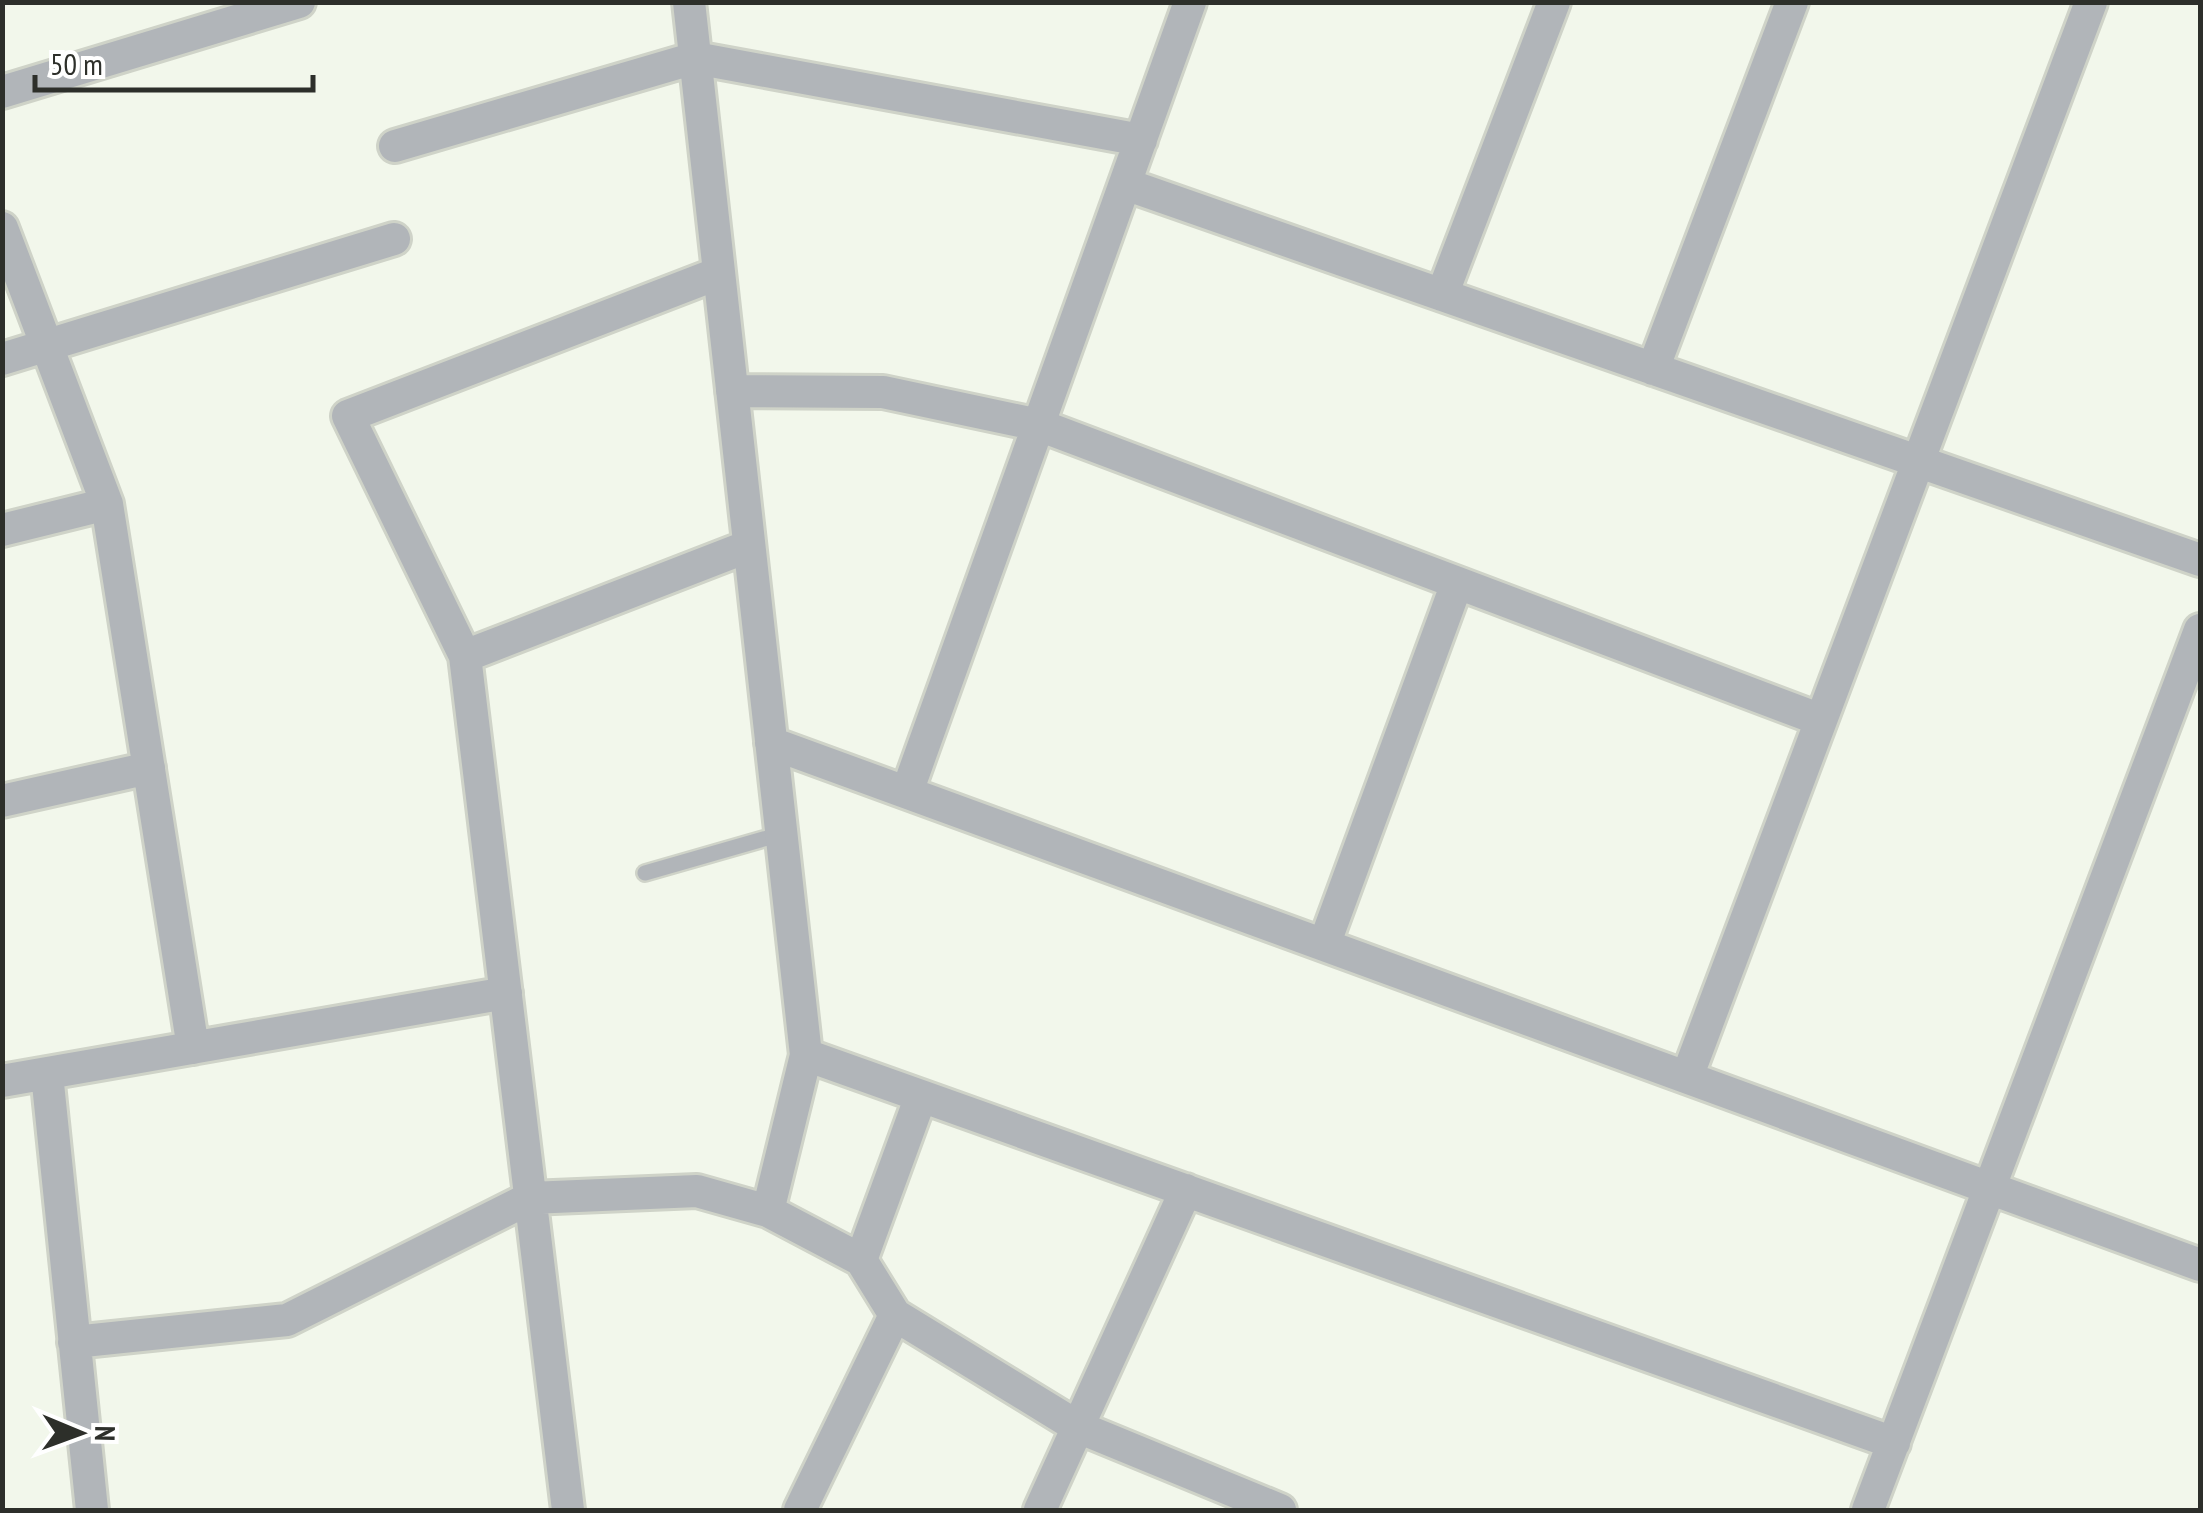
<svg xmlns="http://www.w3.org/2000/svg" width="2203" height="1513" font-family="'PT Sans Narrow',sans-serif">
<rect width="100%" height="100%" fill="#f2f7eb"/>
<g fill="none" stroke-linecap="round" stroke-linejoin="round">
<g stroke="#cfd3c8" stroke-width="20">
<path id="lane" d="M645,873L781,834"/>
</g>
<g stroke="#cfd3c8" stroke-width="38">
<path id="street" d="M689,2L806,1055L768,1211
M2,92L299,2
M395,146L695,58L1141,140
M1125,184L2200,560
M2,228L107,504L193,1048
M1442,295L1554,2
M2,359L394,239
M1653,369L1792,2
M732,391L883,392L1039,425L1821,720
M2,530L107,504
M465,656L749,546
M771,743L2200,1265
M907,792L1190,2
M2,801L149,768
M1324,945L1457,583
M806,1055L1894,1443
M47,1074L92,1510
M1687,1077L2091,2
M2,1081L506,993
M861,1260L921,1096
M74,1342L287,1320L530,1198L697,1191L768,1211L861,1260L895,1315L1078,1427L1280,1510
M568,1510L465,656L348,416L719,273
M800,1510L895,1315
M1040,1510L1186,1190
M1868,1510L2200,630"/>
</g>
<use href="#lane" stroke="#b1b5b9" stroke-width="15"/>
<use href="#street" stroke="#b1b5b9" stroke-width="32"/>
</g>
<rect width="2203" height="1513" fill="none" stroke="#2d2f2a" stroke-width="10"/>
<g transform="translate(80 1433) rotate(91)" stroke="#ffffff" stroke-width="8" paint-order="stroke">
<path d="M0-8L18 38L0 25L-18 38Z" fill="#2d2f2a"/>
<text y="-15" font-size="28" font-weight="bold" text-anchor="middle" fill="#2d2f2a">N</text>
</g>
<path d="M35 75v15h278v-15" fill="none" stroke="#2d2f2a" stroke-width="5"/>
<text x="50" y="75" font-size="30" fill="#2d2f2a" stroke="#ffffff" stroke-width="8" paint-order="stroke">50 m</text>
</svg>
